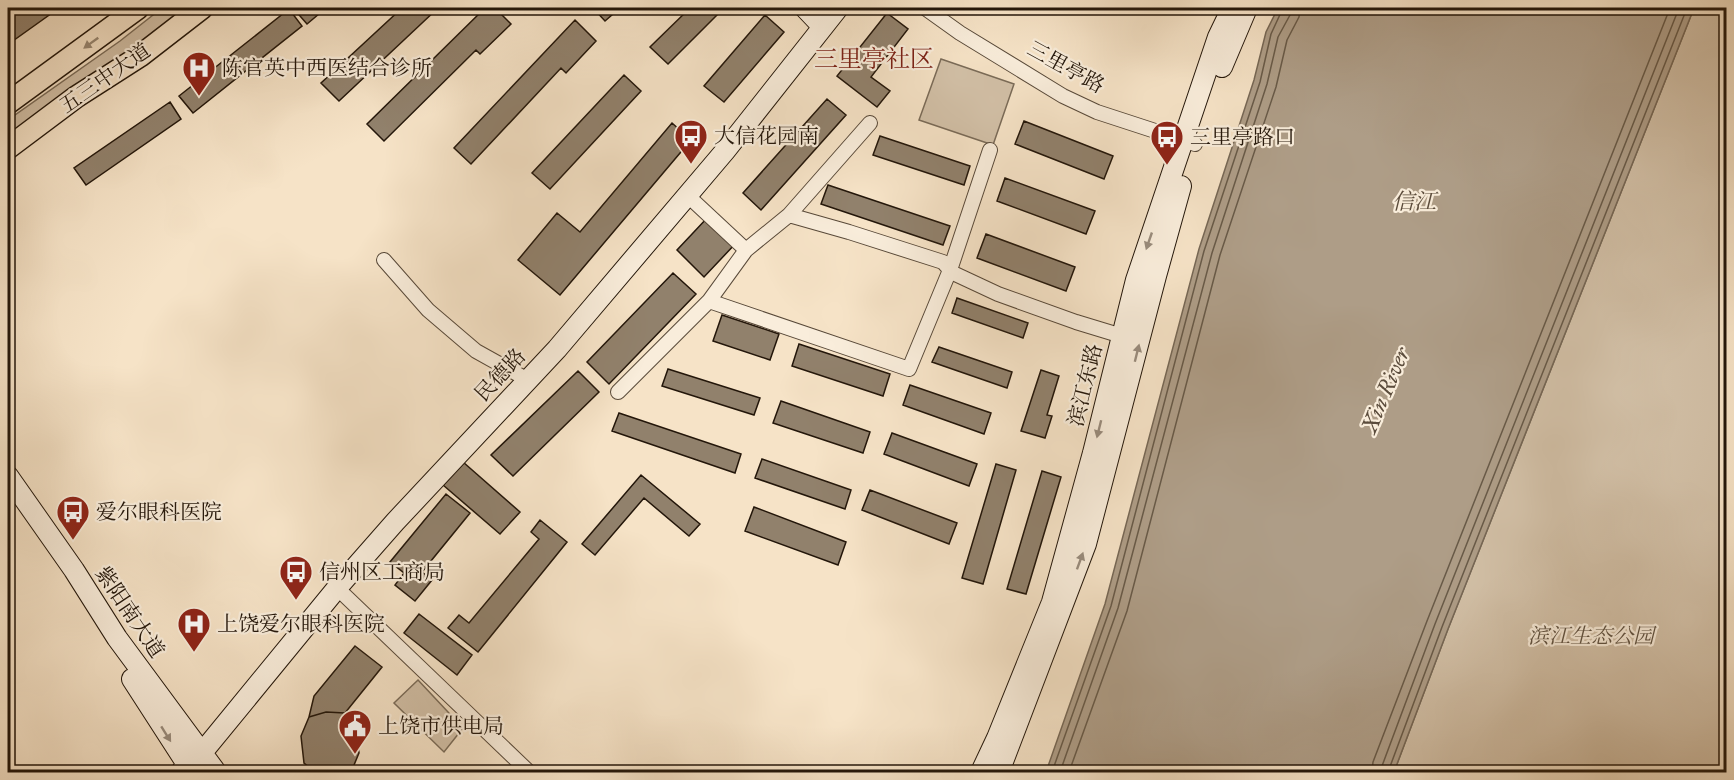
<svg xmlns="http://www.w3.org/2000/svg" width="1734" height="780" font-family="'IM FELL Great Primer','Noto Serif SC',serif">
<rect width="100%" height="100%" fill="#f6e3c7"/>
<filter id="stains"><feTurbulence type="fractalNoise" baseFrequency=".00333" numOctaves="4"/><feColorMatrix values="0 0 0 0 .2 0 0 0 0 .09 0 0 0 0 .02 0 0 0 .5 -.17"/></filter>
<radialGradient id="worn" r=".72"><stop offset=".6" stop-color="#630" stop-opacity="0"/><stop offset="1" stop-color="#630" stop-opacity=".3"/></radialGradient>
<path fill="#d2c0a7" stroke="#7a6b58" stroke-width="1.5" d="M162,8H187L147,40L16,130H8V120L120,41Z
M1694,8H1726V772H1394L1448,629Z
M941,59L1014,84L993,145L919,120Z
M418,680L463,728L444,752L394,703Z"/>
<path fill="#ae9d87" stroke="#766755" stroke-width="1.5" d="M1278,8H1694L1448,629L1394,772H1046L1105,604L1199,249L1254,80L1266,32Z"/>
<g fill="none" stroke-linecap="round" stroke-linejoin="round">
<path stroke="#685a48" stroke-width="1.5" d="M1052,772L1111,606L1204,251L1260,82L1271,34L1283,8
M1060,772L1118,608L1212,253L1267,84L1278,37L1290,15L1291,8
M1069,772L1127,611L1220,255L1276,87L1287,40L1299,17L1300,8
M1372,772L1373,762L1427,621L1670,8
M1381,772L1382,766L1435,624L1679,8
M1388,772L1442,627L1687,8"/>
</g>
<path fill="#91816c" stroke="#23160a" stroke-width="1.5" d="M16,8H59L10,43L8,40V14Z
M293,8H326L307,24Z
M402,8H438L339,101L321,83Z
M485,8H495L511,24L480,54L476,50L384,141L367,124Z
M593,8H620L605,21Z
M690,8H724L668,64L650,47Z
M289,9L302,26L193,113L179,96Z
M887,13L908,29L871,77L890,91L877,107L837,76Z
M765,15L784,32L724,102L704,86Z
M575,20L596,41L566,73L561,68L471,164L454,148Z
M624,75L641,91L550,189L532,173Z
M827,99L846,115L761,210L743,193Z
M170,102L181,119L86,185L74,168Z
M1024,121L1113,156L1104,179L1015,144Z
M672,123L691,140L560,295L518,260L557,213L580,232Z
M880,136L970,166L964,185L873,155Z
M1005,178L1095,211L1086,234L997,201Z
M828,185L950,226L943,245L821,204Z
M708,217L736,243L704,277L677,250Z
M986,234L1075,267L1066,291L977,258Z
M673,273L696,294L609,384L587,362Z
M957,298L1028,323L1023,338L952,313Z
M722,315L779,334L770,360L713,341Z
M799,344L890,374L883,396L792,366Z
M939,347L1012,372L1007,388L932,362Z
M668,369L760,398L754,415L662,386Z
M1041,370L1059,376L1047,415L1052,416L1045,438L1021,431Z
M578,371L599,392L513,476L491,455Z
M910,385L991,413L984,434L903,405Z
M781,401L870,432L863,453L773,423Z
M619,413L741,454L735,473L612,431Z
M892,433L977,464L969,486L884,454Z
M762,459L851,490L845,509L755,478Z
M463,462L520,512L500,534L443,485Z
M996,464L1016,470L983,584L962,578Z
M1042,471L1061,477L1026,594L1007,589Z
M641,475L700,524L689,536L644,498L595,555L582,544Z
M870,490L957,523L949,544L862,510Z
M446,494L470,513L422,572L432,580L415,601L395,585L404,573L390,562Z
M754,507L846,542L838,565L745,531Z
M540,520L567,542L478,652L448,628L459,615L469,623L539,539L531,532Z
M419,614L472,655L457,675L404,633Z
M355,646L382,667L345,713L326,712L309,717L314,696Z
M326,712L345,713L354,721L359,753L354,765L346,772H315L304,763L301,736L309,717Z"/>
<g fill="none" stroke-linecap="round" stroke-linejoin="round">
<g stroke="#584939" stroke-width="16">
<path id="street" d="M925,8L960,33L1063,96L1097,112L1195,144
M687,195L746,250L789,215L849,232L943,262L953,273L998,294L1076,322L1122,336
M789,215L870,123
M746,250L709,301L909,369L950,270L990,150
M384,260L428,310L476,351L528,380
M618,392L709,301
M337,588L529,772"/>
</g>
<g stroke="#23160a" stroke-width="22">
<path id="secondary" d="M805,8L823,27
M1222,67L1247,8
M8,476L74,570L117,638L216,772
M132,679L192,772
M181,772L201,754L337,588L395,522L557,349L725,151L838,8
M981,772L997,738L1052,602L1093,453L1136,280L1218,37L1232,8
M999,772L1086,544L1156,276L1181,186"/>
</g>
<g stroke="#23160a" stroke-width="24">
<path id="primary" d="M8,103L138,8
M8,148L76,97L140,56L202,8"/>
</g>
<use href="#street" stroke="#f9eddb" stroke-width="14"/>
<use href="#secondary" stroke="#f9eddb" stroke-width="20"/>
<use href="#primary" stroke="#f6e3c7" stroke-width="21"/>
</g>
<defs><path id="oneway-solid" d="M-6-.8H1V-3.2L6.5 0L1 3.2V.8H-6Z" transform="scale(1.5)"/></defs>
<use fill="#978772" href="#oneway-solid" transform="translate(91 43) rotate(144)"/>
<g fill="#998c7d">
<use href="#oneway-solid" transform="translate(1149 241) rotate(109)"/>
<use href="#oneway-solid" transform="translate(1137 353) rotate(-76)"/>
<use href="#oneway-solid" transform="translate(1099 429) rotate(104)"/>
<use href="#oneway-solid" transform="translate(1080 561) rotate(-70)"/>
<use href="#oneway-solid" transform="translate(166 734) rotate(58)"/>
</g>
<defs>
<g id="hospital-pin" transform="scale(1.725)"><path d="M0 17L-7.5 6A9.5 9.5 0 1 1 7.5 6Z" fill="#8f2418" stroke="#f9eddb"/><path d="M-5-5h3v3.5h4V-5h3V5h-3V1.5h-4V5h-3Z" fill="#fff"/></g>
<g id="bus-pin" transform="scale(1.725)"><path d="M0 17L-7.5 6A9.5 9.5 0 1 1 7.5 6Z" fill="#8f2418" stroke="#f9eddb"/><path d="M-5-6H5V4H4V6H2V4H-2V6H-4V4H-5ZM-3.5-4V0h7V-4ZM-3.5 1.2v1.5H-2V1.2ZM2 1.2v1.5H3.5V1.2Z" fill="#fff"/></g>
<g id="civic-pin" transform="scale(1.725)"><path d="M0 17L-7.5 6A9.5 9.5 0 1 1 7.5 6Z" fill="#8f2418" stroke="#f9eddb"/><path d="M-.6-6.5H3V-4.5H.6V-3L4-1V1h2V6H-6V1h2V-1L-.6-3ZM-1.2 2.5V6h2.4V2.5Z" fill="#fff"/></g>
</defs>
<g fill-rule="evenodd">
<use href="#hospital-pin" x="199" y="68"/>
<use href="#bus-pin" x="691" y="136"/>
<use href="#bus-pin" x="1167" y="137"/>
<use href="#bus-pin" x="73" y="512"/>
<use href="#bus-pin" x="296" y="572"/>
<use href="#hospital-pin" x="194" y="624"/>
<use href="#civic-pin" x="355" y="726"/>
</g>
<g text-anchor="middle" stroke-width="4.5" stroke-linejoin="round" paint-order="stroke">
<g font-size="21" fill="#23160a" stroke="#f9eddb">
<text transform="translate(1066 67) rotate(29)" y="7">三里亭路</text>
<text transform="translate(105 78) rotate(-35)" y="7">五三中大道</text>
<text transform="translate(500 375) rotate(-47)" y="7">民德路</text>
<text transform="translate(1085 385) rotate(-76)" y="7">滨江东路</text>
<text transform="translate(130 612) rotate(56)" y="7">紫阳南大道</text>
</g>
<g font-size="21" fill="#23160a" stroke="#f9eddb" text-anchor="start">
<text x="222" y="75">陈官英中西医结合诊所</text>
<text x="714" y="143">大信花园南</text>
<text x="1190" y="144">三里亭路口</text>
<text x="96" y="519">爱尔眼科医院</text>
<text x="319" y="579">信州区工商局</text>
<text x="217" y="631">上饶爱尔眼科医院</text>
<text x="378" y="733">上饶市供电局</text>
</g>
<g font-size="21" font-style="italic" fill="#605241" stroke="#f9eddb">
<text x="1591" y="643">滨江生态公园</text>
</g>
<g font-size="22" font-style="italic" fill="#5b4c3c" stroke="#f9eddb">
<text x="1414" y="209">信江</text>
<text transform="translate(1385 390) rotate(-67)" y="8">Xin River</text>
</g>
<g font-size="24" fill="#7a1f14" stroke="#f9eddb">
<text x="874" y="67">三里亭社区</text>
</g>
</g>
<rect width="1734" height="780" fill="none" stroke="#f6e3c7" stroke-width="30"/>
<rect x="9" y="9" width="1716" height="762" fill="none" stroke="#23160a" stroke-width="3"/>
<rect x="15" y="15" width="1704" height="750" fill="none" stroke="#23160a" stroke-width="1.5"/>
<rect width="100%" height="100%" filter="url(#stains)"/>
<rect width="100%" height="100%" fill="url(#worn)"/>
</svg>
